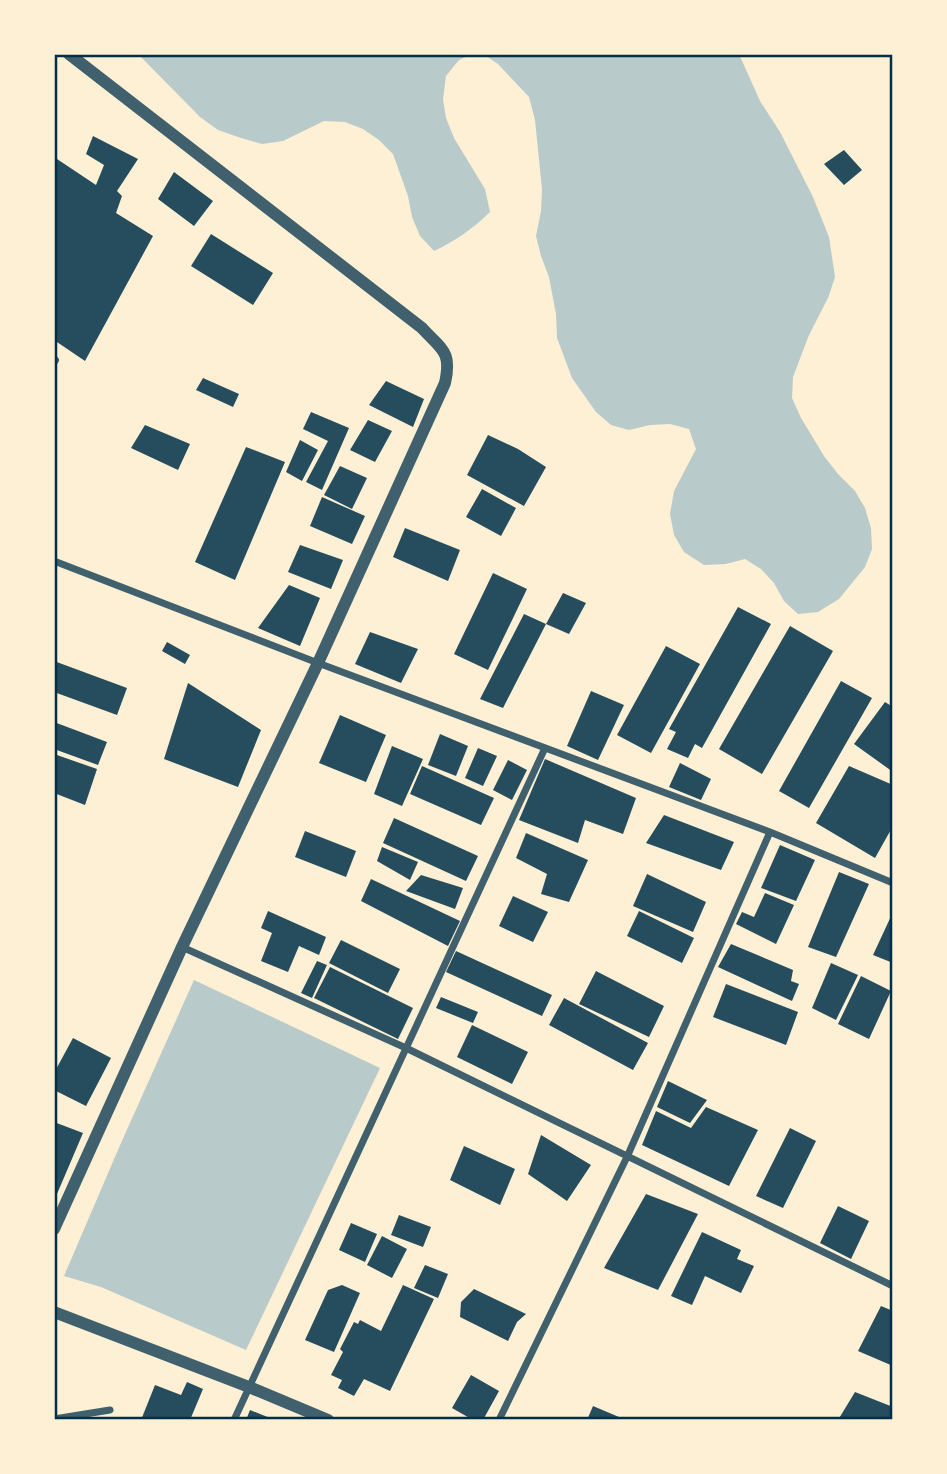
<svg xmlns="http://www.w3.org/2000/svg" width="947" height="1474" font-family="'PT Serif',serif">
<rect width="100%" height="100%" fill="#fdf0d5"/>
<path fill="#b9caca" d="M138,54H472L459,60L446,76L443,99L446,118L454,138L485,189L490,212C471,230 457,240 434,251L420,236L412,217L408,196L393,154L379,140L363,129L345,122L324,121L283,141L262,144L241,138L218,130L200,117Z
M483,54H739L760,101L780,132L813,197L829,237L835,277L828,298L809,335L793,377L792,398L801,418L824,456L838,474L855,491L865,508L871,528L872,549L865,567L839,599L818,612L798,614L784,601L774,583L761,569L745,559L726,564L704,565L684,552L674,535L670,514L674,491L696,449L689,429L670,424L650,425L629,430L611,425L596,412L572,378L557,338L556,314L549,277L541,256L536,236L541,211L542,189L535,120L529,97L498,64Z
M194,980L380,1068L246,1350L101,1287L64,1276L121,1143Z"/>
<path fill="#264d5e" d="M93,136L138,159L117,191L122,196L116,213L153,236L85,361L54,340V157L96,185L104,165L86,154Z
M844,150L862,170L844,185L824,164Z
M174,172L213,201L194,226L158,199Z
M211,234L273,273L253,305L191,266Z
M203,378L239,394L233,407L196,390Z
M386,381L424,399L413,427L369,405Z
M311,412L349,428L322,490L306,482L328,441L303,429Z
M368,420L392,431L375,462L350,450Z
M145,425L190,444L178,470L131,448Z
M488,435L518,449L546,467L524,506L467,475Z
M300,440L318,450L302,481L286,472Z
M246,447L285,462L235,580L195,562Z
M340,466L367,478L352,509L324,495Z
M482,489L516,508L501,536L466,517Z
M322,497L365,516L352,544L310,526Z
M405,528L460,550L448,581L393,557Z
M300,545L343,560L331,589L288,572Z
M493,573L527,589L488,670L454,654Z
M289,585L320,598L300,646L258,628Z
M563,593L586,603L569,634L546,624Z
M738,607L771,624L702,748L695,744L688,758L667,749L676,732L669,729Z
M524,614L546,624L503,708L480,699Z
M790,626L833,651L762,774L719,749Z
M370,632L418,649L401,683L355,664Z
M167,642L190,655L185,664L162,651Z
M666,646L700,664L651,753L617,735Z
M54,661L127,688L117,715L54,692Z
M841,681L872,698L809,808L779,791Z
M188,683L261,730L238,787L164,759Z
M591,691L624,705L598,760L567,746Z
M885,702L893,707V772L854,744Z
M340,715L386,735L366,782L319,763Z
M54,722L107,742L98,765L54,749Z
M440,734L468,746L456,776L428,765Z
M392,746L423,759L402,806L374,794Z
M478,748L497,756L483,786L465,778Z
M54,754L97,769L85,805L54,793Z
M545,759L636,798L623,834L585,820L578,843L519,820Z
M508,760L527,770L512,800L493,790Z
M680,763L711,779L701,800L669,787Z
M422,766L494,798L481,825L410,794Z
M849,766L893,785V826L875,858L816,823Z
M664,815L734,842L721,870L646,843Z
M394,818L478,856L466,881L383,843Z
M305,831L356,851L346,877L295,857Z
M526,833L588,860L569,902L541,894L547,874L516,858Z
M780,845L815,860L796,901L761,888Z
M382,847L418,862L410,880L377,861Z
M839,872L869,884L836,957L808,947Z
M647,874L706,902L693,932L633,906Z
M421,875L463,888L455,909L406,891Z
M371,879L460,921L448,946L361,901Z
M765,893L794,905L776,944L736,924L742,912L754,917Z
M513,896L548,912L533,942L499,926Z
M268,911L326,937L319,955L299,946L288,972L261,961L272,933L261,928Z
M639,911L694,938L682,963L627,936Z
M893,912V963L873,955Z
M341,940L400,969L388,993L329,963Z
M731,944L793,970L791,981L799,984L792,1001L718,967Z
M456,951L552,995L542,1016L446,972Z
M317,961L327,965L312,998L301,993Z
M831,963L858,975L836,1020L812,1008Z
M330,967L413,1008L398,1039L314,998Z
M596,971L664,1006L649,1037L579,1004Z
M861,976L891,991L869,1039L838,1024Z
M726,984L798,1012L786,1045L713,1017Z
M441,997L478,1012L473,1023L436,1008Z
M564,998L648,1043L633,1070L549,1025Z
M472,1025L528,1052L512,1084L457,1057Z
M73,1038L111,1058L86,1106L54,1090V1073Z
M668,1081L707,1100L690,1123L657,1107Z
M706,1107L758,1130L729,1186L642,1145L656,1111L691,1128Z
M54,1122L83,1133L54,1201Z
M790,1128L816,1141L783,1208L756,1196Z
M541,1135L591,1165L567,1201L528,1174Z
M464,1146L515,1169L500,1205L450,1180Z
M646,1194L698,1214L658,1290L604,1268Z
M838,1206L869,1221L851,1259L820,1243Z
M399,1215L431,1227L423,1247L391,1235Z
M351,1223L377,1234L365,1262L339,1250Z
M702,1232L741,1250L737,1259L754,1266L741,1293L705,1276L692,1305L671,1296Z
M382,1236L407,1249L392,1278L367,1265Z
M425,1265L448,1274L438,1298L414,1288Z
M342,1285L360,1293L334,1352L305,1340L328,1290Z
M403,1285L434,1299L390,1391L364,1379L354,1396L338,1388L342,1380L331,1375L343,1352L340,1349L354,1322L358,1324L360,1320L381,1331Z
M474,1289L526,1314L517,1322L508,1341L460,1317L461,1302Z
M881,1306L893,1311V1366L858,1351Z
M471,1375L499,1391L483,1420H473L452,1408Z
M187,1382L203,1389L190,1420H141L155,1385L181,1395Z
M855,1392L893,1407V1420H838Z
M593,1406L619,1417L617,1420H587Z
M250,1410L275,1420H246Z"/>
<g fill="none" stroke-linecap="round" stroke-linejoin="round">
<path stroke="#3f606c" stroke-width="4.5" d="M54,356L57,360L54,365"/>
<path stroke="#3f606c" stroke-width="7" d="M54,561L318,663L770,832L893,883
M182,947L406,1048L893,1286
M54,1419L110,1410
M234,1420L545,748
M499,1420L627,1157L770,832"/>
<path stroke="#3f606c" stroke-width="12" d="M54,1229L182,947L318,663L445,383C452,351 442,350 422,328L69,54
M54,1312L249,1387L328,1420"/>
</g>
<rect width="947" height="1474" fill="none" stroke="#fdf0d5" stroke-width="112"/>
<rect x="56" y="56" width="835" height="1362" fill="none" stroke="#003049" stroke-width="2.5"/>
</svg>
